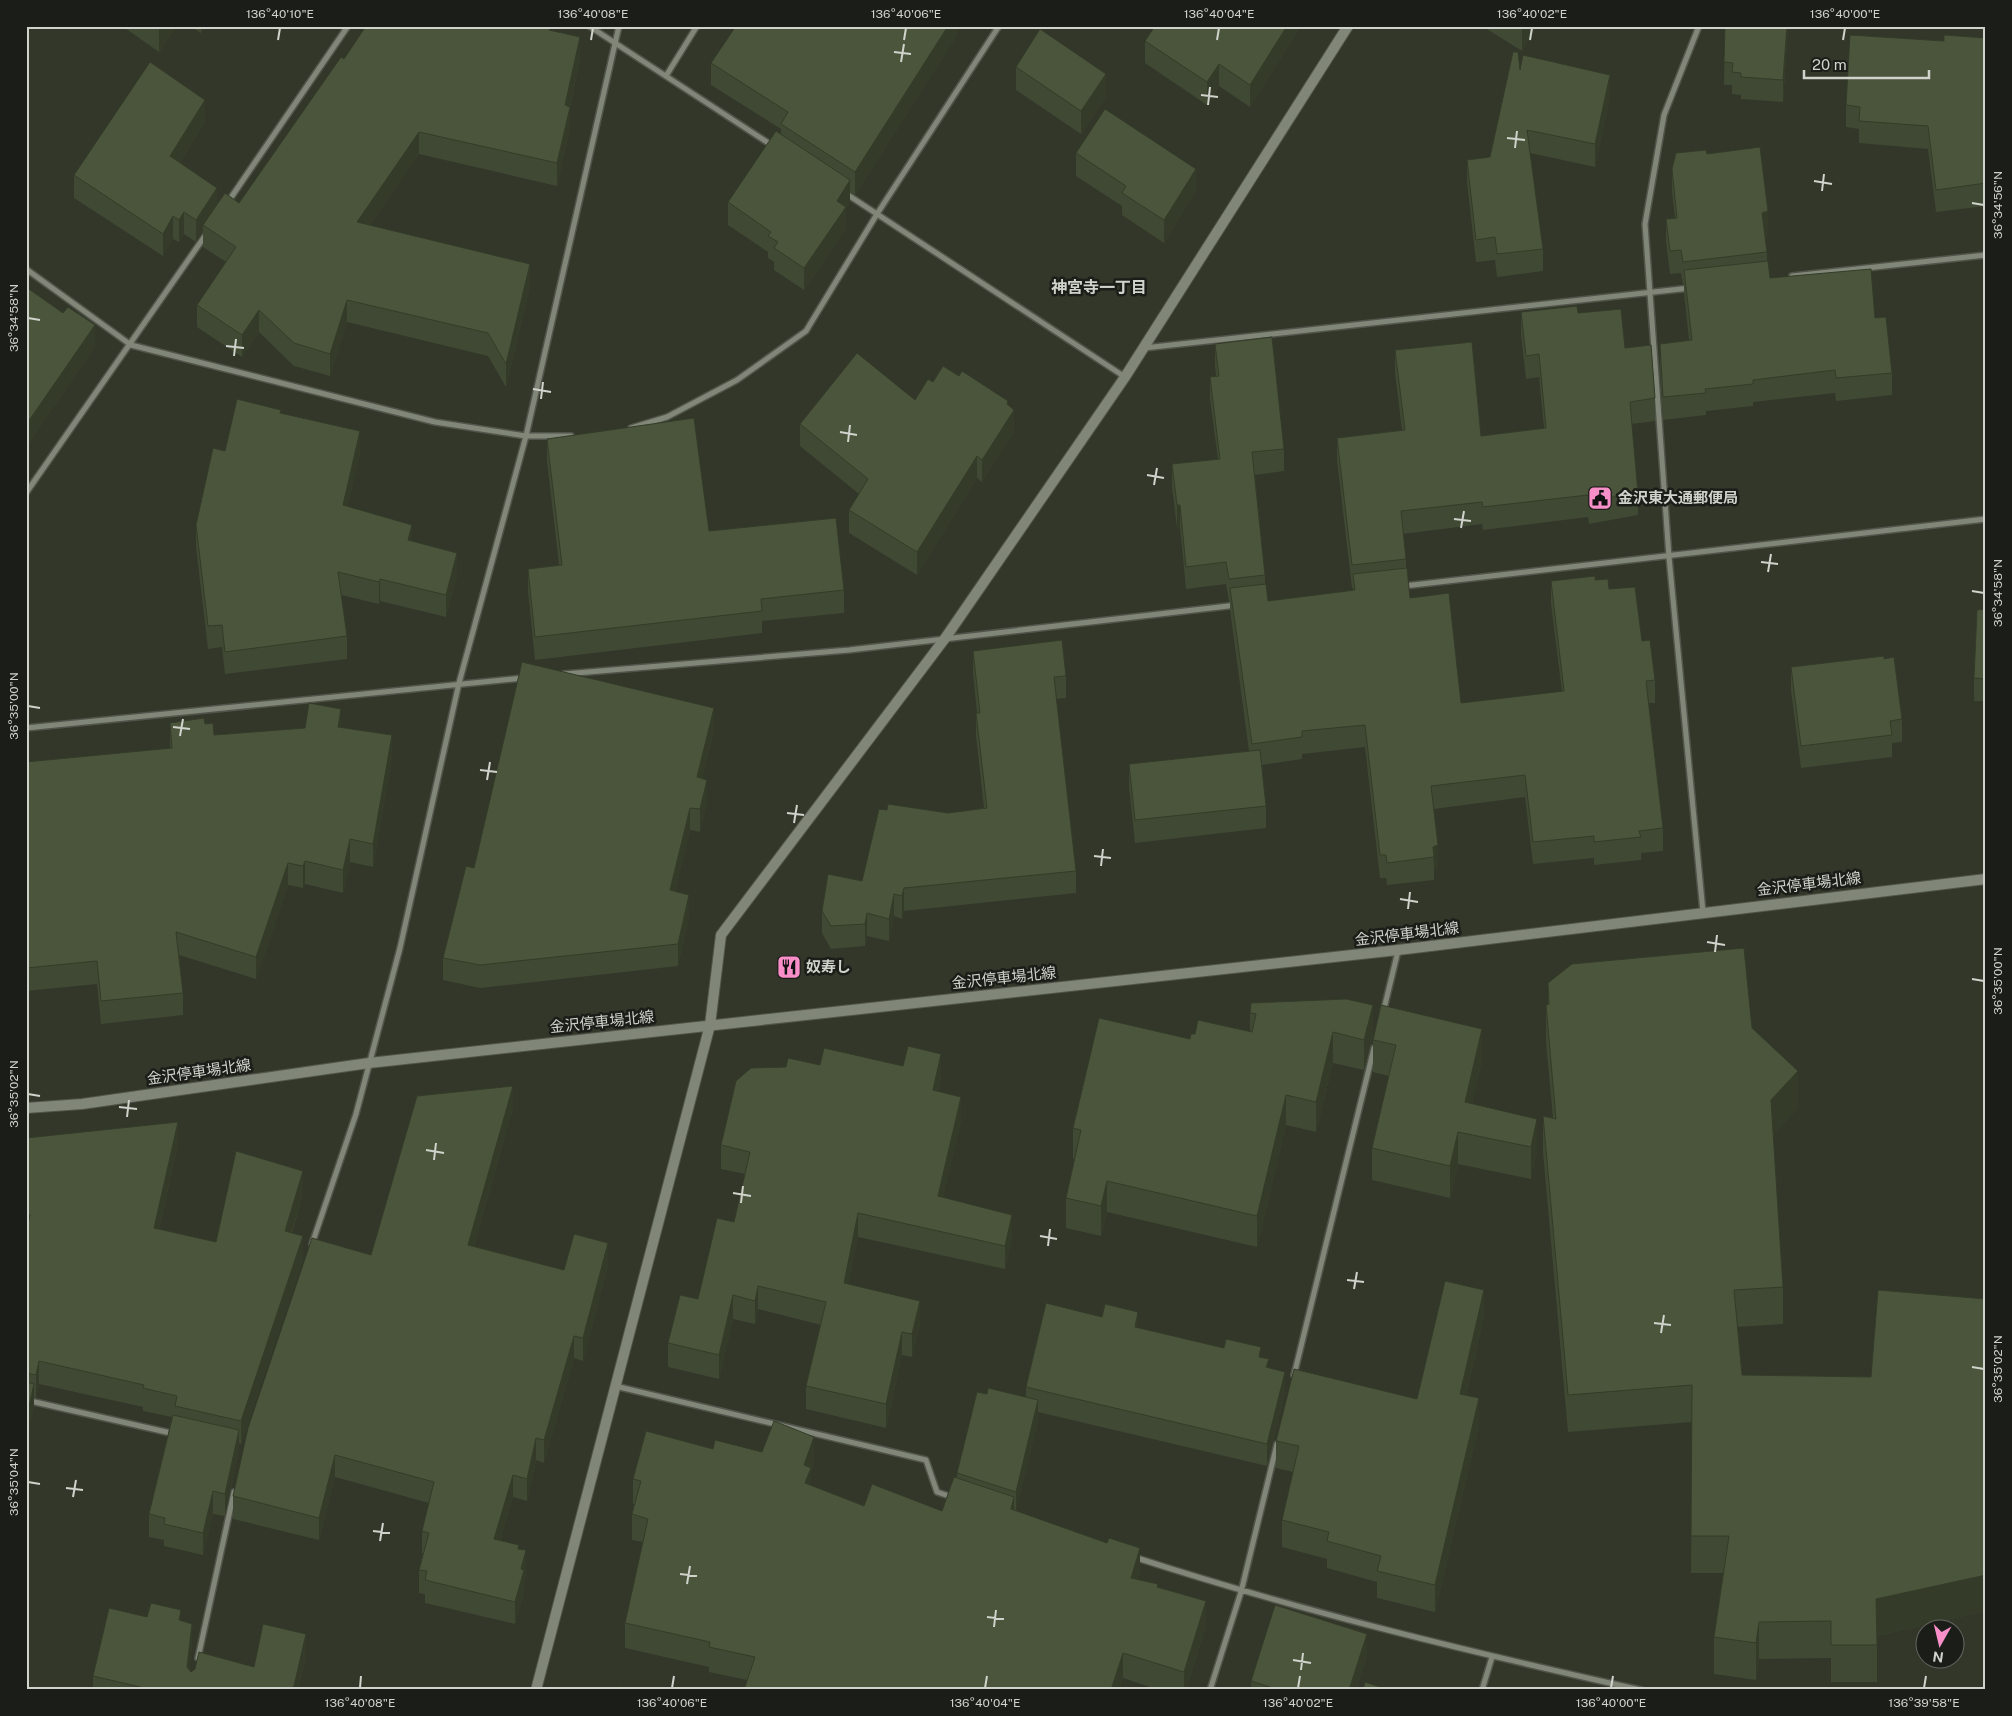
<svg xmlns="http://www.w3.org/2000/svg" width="2012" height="1716" font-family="'Public Sans','Noto Sans JP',sans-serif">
<rect width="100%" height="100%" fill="#32372a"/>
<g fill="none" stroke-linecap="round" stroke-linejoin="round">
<g stroke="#50544a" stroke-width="8">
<path id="street" d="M589,26L773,146
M1699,26L1664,115L1645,224L1669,557L1703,912
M666,76L697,26
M845,193L1125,377
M228,202L348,26
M26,269L131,345L435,422L526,436H571
M1792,276L1986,255
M1144,348L1690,288
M631,428L667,417L737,380L806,331L877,214L999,26
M26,493L207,233
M1404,586L1986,519
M564,674L849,650L1237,605
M26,728L523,678
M1383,1013L1398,951
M312,1244L356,1114L400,948L459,683L526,436L619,26
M1294,1375L1374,1048
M615,1386L926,1460L937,1492L952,1497
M26,1400L175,1434
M1134,1557C1300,1611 1470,1652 1641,1690
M198,1658L234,1492
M1210,1690L1241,1592L1277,1444
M1482,1690L1492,1657"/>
</g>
<g stroke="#50544a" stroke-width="12">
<path id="secondary" d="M26,1108L82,1104L369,1063L1398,950L1986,879
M536,1690L710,1025L721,935L946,637L1125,377L1348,26"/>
</g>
<use href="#street" stroke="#808678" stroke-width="5"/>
<use href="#secondary" stroke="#808678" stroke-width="10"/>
</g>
<path fill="#404933" d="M122,26H177L159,52Z
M190,26H206L201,33Z
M957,26V35L855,195L850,192V202L846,209V229L804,290L774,270V262L768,258V252L728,225V202L781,134V129L711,85V63Z
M1155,26H1301L1250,107L1219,86L1207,105L1145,63V41Z
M1482,26H1537L1522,51Z
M1725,26H1788L1783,102L1741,99V95L1732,94V85H1724Z
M550,30L580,59L570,107V129L557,186L419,154L370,225L530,286L506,387L488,356L347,322L330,376L294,366L259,332L242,357L197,327V305L226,262L203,247V232L196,242L184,234L179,242L173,239L163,256L74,198V175L205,122L180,162L217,203H239L344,59Z
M1986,38V206L1936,212L1928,149L1859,143V129L1846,127V105L1944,41Z
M1016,67L1106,97L1081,134L1016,90Z
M1520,70L1610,97L1595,167L1530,153L1543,249V271L1497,277L1495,260L1476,262L1467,182V160L1490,157Z
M1076,153L1196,191L1164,243L1122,215V206L1076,176Z
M1707,154L1768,234L1765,235L1767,252V261L1770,278L1875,318L1892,373V395L1836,401L1835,393L1753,402V406L1706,411V415L1663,420L1660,366V344L1689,340L1684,293V284H1683L1681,273L1670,274L1666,242V219L1675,218L1672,192V169Z
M26,287L95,347L28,444L26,443Z
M1521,312L1578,313L1625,348L1655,398V421L1632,424L1638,493V515L1589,524L1588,517L1483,530L1482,524L1403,534L1406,559V568L1410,598L1461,703L1562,692L1551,604V581L1595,580L1609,589L1642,641L1655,680V703H1649L1663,828V851L1641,853V860L1594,865V858L1533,864L1525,797L1434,809L1438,868L1434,869V880L1387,885L1386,878H1380L1365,747L1302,754V759L1262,765L1266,806V828L1135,843L1129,787V764L1249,751L1230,610V602H1229L1226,584L1186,589L1180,527L1177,528L1172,487V464L1218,459L1210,399V377L1216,376L1215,366V344L1284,449V471L1255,475L1265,575V584L1268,601L1353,591V588H1352L1337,460V438L1402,430L1395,373V350L1481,436L1544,428L1539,377L1526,379L1521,335Z
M933,382L1008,405L1014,432L982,482L977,478L917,575L849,533V510L859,494L800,446V424L915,400Z
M281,413L360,454L347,507L412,541L457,576L446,617L380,601L379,604L341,595L347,636V659L225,674L222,647L208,649L196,547V525L225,451Z
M547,439L709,531L844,590V613L762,621V633L535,660L528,591V569L559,565L547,461Z
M1986,609V701H1974V678Z
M973,651L1066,676V698L1056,699L1076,871V893L904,911L902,919L894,916L889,941L867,936L865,946L831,949L822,933V911L862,881L887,810L948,813L984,808L976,736V713H977L973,673Z
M1791,667L1902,719V742L1892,743V757L1801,768L1791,690Z
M170,723L205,724L214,735L341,727L392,757L373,867L350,862L343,893L305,884L303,888L288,885L256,979L179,955L183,993V1015L101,1024L97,984L26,991V762L170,748Z
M714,730L702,779L707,803L700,832L690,830L675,892L689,918L678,966L480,988L443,980V958L474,868Z
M1548,983L1752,1028L1798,1108L1773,1135L1783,1287V1324L1737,1327L1742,1375L1871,1377L1986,1299V1611L1877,1636V1682H1831V1658L1759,1659L1756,1680L1714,1674V1637L1723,1573H1691L1692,1422L1568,1432L1543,1152V1116L1553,1118L1546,1042V1005H1548Z
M1250,1013L1373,1035L1364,1070L1333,1063L1316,1132L1286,1125L1257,1247L1107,1212L1101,1236L1066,1228V1198L1075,1159H1073V1128L1195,1034L1250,1032Z
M1373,1040L1482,1061L1472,1103L1537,1151L1531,1179L1458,1164L1450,1198L1372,1180V1148L1389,1076L1373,1072Z
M820,1065L941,1077L938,1091L961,1121L943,1197L1012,1238L1005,1269L858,1237L848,1284L920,1324L912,1357L902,1355L886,1428L806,1409V1386L821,1325L758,1309L755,1324L733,1319L719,1379L668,1367V1343L698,1299L734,1222L745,1174L721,1169V1145L786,1067Z
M513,1108L474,1246L564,1270L608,1265L583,1361L574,1358L544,1463L536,1460L527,1501L513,1497L500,1541L519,1549L526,1573L524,1581V1593L515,1624L425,1603V1594L419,1593V1570L423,1554L422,1553V1531L429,1503L335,1477L319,1540L233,1519V1496L371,1255Z
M26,1138L178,1144L159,1229L216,1242L303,1194L292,1233L303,1259L241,1444L239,1443V1452L225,1516L213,1514L203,1555L164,1546V1540L149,1537V1514L172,1417L143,1411V1407L39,1384L36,1398L34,1397V1406L26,1441Z
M1484,1316L1466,1396L1479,1425L1435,1612L1377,1598V1582L1327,1568V1559L1282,1547V1520L1293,1472L1276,1468V1441L1417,1399Z
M1138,1328L1261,1357L1285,1393L1267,1466L1038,1412V1421L1016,1511L1140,1573L1138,1579L1158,1587L1206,1626L1186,1690H1159L1123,1678L1119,1690H744L747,1680L709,1672V1667L625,1648V1623L643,1542L632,1540V1514L634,1504H633V1479L713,1449L762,1452L814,1462L811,1472V1485L864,1506L942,1511L957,1478V1473L987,1394L1026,1397V1387Z
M147,1617L181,1621L192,1647L189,1670L191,1672L254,1667L306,1657L298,1690H93V1676Z
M1367,1656L1356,1690H1251V1681Z"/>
<path fill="#343c29" d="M161,26H177L159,52V29Z
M201,26H206L201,33Z
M948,26H957V35L855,195V172Z
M1287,26H1301L1250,107V85Z
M1524,26H1537L1522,51V28Z
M1787,26H1788L1783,102V80Z
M580,37V59L565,128V105Z
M1219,64V86L1207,105V82Z
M1106,74V97L1081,134V111Z
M1610,75V97L1595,167V144Z
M205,100V122L170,178V156Z
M570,107V129L557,186V163Z
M419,132V154L357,244V222Z
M1196,169V191L1164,243V220Z
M850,180V202L846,209V229L804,290V268L837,201Z
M217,188V210L203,225V232L196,242V220Z
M1768,211V234L1762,235V213Z
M184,212V234L179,242V220Z
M173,216V239L163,256V234Z
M530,264V286L506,387V364Z
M347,300V322L330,376V354Z
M259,310V332L242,357V335Z
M95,325V347L28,444V422Z
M1008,401V419L1014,410V432L982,482V460Z
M360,431V454L343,528V505Z
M977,456V478L917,575V552Z
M1177,505H1180V527L1177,528Z
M412,525V548L408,540Z
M457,553V576L446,617V595Z
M380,579V601L379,604V582Z
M714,708V730L697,800V777Z
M341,709V731L338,727Z
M392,735V757L373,867V844Z
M707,780V803L700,832V809Z
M690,808V830L670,913V890Z
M350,839V862L343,893V870Z
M1438,845V868L1434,869L1433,847Z
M305,861V884L303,888V866Z
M288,863V885L256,979V957Z
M904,888V911L902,919V896Z
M894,894V916L889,941V919Z
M689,895V918L678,966V944Z
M867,913V936L865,946V924Z
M1373,1005V1035L1364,1070V1040Z
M1482,1029V1061L1465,1134V1102Z
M1333,1032V1063L1316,1132V1102Z
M941,1054V1077L933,1114V1090Z
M1798,1071V1108L1771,1137V1100Z
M513,1086V1108L468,1267V1245Z
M1286,1095V1125L1257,1247V1216Z
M961,1097V1121L938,1219V1196Z
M1537,1119V1151L1531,1179V1147Z
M178,1122V1144L154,1250V1228Z
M1458,1132V1164L1450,1198V1166Z
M303,1171V1194L285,1254V1231Z
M1107,1181V1212L1101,1236V1206Z
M858,1213V1237L844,1306V1283Z
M1012,1215V1238L1005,1269V1246Z
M303,1236V1259L241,1444V1421Z
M608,1243V1265L583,1361V1338Z
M758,1286V1309L755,1324V1301Z
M1484,1290V1316L1460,1421V1394Z
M733,1295V1319L719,1379V1355Z
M920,1301V1324L912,1357V1334Z
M1138,1312V1334L1135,1327Z
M902,1332V1355L886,1428V1404Z
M574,1336V1358L544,1463V1440Z
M39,1361V1384L36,1398V1375Z
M1285,1372V1393L1267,1466V1444Z
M34,1384V1406L26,1441V1419Z
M1479,1398V1425L1435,1612V1585Z
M1038,1400V1421L1016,1513V1492Z
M239,1430V1452L225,1516V1494Z
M814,1437V1462L811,1472V1493L805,1508L804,1465Z
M536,1438V1460L527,1501V1479Z
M335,1455V1477L319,1540V1518Z
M513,1475V1497L494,1562V1539Z
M213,1491V1514L203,1555V1533Z
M1014,1497V1522L1011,1509Z
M1140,1548V1573L1131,1603V1578Z
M526,1550V1573L524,1581V1593L515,1624V1602L521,1569Z
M28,1574V1596L26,1602V1580Z
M1986,1575V1611L1876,1636V1599Z
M1206,1601V1626L1186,1690H1184V1672Z
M181,1610V1633L179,1620Z
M1759,1622V1659L1756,1680V1643Z
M192,1624V1647L187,1690V1667Z
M306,1634V1657L298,1690H293Z
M1367,1634V1656L1356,1690H1349Z
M1123,1653V1678L1119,1690H1111Z"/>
<path fill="#4a553b" stroke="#343c29" d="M155,26H161L159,29Z
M366,26H548L550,27L549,30L580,37L565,105L570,107L557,163L419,132L357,222L530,264L506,364L488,333L347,300L330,354L294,343L259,310L242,335L197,305L236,247L203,225L225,193L239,203L341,57L344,59Z
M736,26H948L855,172L781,124L788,112L711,63Z
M1155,26H1287L1250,85L1219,64L1207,82L1145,41Z
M1725,26H1787L1783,80L1741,77V73L1732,72L1733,63L1724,62Z
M1040,29L1106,74L1081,111L1016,67Z
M1850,35L1944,41V35L1986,38V183L1936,190L1928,126L1859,121L1860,107L1846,105Z
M1513,52H1518L1520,70L1523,55L1610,75L1595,144L1527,130L1543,249L1497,254L1495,237L1476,240L1467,160L1490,157Z
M150,62L205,100L170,156L217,188L196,220L184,212L179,220L173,216L163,234L74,175Z
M1105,109L1196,169L1164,220L1122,193L1126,186L1076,153Z
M776,131L850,180L837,201L846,207L804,268L774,248L778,242L768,236L771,232L728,202Z
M1760,147L1768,211L1762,213L1767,252L1683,262L1681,250L1670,251L1666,219L1677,218L1672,169L1676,153L1706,150L1707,154Z
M1768,261L1770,278L1871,269L1875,318L1886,317L1892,373L1836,378L1835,370L1753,380V384L1705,389L1706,393L1663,397L1660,344L1692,340L1684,270Z
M26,287L63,313L68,307L95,325L28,422L26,420Z
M1577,306L1578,313L1621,309L1625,348L1651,345L1655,398L1630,402L1638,493L1589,501L1588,495L1483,507L1482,502L1401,511L1406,559L1352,565L1337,438L1405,430L1395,350L1472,342L1481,436L1546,428L1539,354L1526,356L1521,312Z
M1272,337L1284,449L1252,452L1265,575L1229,579L1226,562L1186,567L1180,505H1177L1172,464L1220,459L1210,377L1219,376L1215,344Z
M857,353L915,400L928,379L933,382L943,366L959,376L962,371L1008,401L1007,404L1014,410L982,460L977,456L917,552L849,510L868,479L800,424Z
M237,399L281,410L280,413L360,431L343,505L412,525L408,540L457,553L446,595L380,579L379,582L338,572L347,636L225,652L222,625L208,626L196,525L213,448L225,451Z
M694,418L709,531L836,518L844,590L761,599L762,611L535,637L528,569L562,565L547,439Z
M1407,568L1410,598L1449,593L1461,703L1564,691L1551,581L1595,576V580L1608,579L1609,589L1635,587L1642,641L1650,640L1655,680L1646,681L1663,828L1639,831L1641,837L1594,842V836L1533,842L1525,775L1431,786L1438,845L1433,847L1434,857L1387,863L1386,855H1380L1365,725L1302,731V737L1252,744L1230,588L1266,584L1268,601L1355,590L1353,574Z
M1986,609V679L1974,678L1977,610Z
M1062,640L1066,676L1054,677L1076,871L904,888L902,896L894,894L889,919L867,913L865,924L831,926L822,911L828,874L862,881L879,809L887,810L888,804L948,813L987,808L976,713H980L973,651Z
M1884,656V659L1894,657L1902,719L1890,721L1892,735L1801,746L1791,667Z
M522,662L714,708L697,777L707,780L700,809L690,808L670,890L689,895L678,944L480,965L443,958L466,866L474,868Z
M309,703L341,709L338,727L392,735L373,844L350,839L343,870L305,861L303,866L288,863L256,957L176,932L183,993L101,1001L97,961L26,968V762L172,748L170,723L204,718L205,724L213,723L214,735L305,728Z
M1260,750L1266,806L1135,820L1129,764Z
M1744,948L1752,1028L1798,1071L1771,1100L1783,1287L1734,1290L1742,1375L1871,1377L1878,1290L1986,1299V1575L1876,1599L1877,1645H1831V1621L1759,1622L1756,1643L1714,1637L1729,1536H1691L1692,1385L1568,1395L1543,1116L1556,1119L1546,1005L1549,1004L1548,983L1572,964Z
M1346,999L1373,1005L1364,1040L1333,1032L1316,1102L1286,1095L1257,1216L1107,1181L1101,1206L1066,1198L1081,1130L1073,1128L1099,1018L1190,1039L1191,1034H1195L1198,1020L1252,1032L1256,1014L1250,1013L1251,1003Z
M1381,1005L1482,1029L1465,1102L1537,1119L1531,1147L1458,1132L1450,1166L1372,1148L1396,1045L1373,1040Z
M908,1046L941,1054L933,1090L961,1097L938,1196L1012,1215L1005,1246L858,1213L844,1283L920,1301L912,1334L902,1332L886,1404L806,1386L826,1302L758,1286L755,1301L733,1295L719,1355L668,1343L680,1295L698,1299L717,1218L734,1222L750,1152L721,1145L736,1081L751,1068L786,1067L788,1058L820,1065L824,1048L903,1066Z
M513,1086L468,1245L564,1270L574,1234L608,1243L583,1338L574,1336L544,1440L536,1438L527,1479L513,1475L494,1539L519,1545L518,1549L526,1550L521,1569L524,1570L515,1602L425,1580L427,1571L419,1570L429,1533L422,1531L434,1482L335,1455L319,1518L233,1496L248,1428L312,1238L371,1255L417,1096Z
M178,1122L154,1228L216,1242L236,1151L303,1171L285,1231L303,1236L241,1421L175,1406L177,1396L143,1388L144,1385L39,1361L36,1375L26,1373V1232L30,1215H26V1138Z
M1445,1281L1484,1290L1460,1394L1479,1398L1435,1585L1377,1571L1381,1556L1327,1541L1329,1532L1282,1520L1299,1446L1276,1441L1294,1369L1417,1399Z
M1046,1303L1102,1317L1105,1304L1138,1312L1135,1327L1224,1348L1226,1339L1261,1347L1259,1357L1269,1359L1266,1367L1285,1372L1267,1444L1026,1387Z
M26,1382L34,1384L26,1419Z
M988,1388L1038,1400L1016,1492L957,1473L977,1392L987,1394Z
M173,1415L239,1430L225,1494L213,1491L203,1533L164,1524L165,1518L149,1514Z
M774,1421L814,1437L804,1465L811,1468L805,1483L864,1506L872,1484L942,1511L954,1477L1014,1497L1011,1509L1107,1543L1109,1538L1140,1548L1131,1578L1158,1584L1157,1587L1206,1601L1184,1672L1123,1653L1111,1690H744L755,1657L709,1647L710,1642L625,1623L648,1519L632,1514L641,1481L633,1479L646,1431L713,1449L715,1440L762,1452Z
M151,1603L181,1610L179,1620L192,1624L187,1667L191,1672L195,1669L199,1652L254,1667L263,1624L306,1634L293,1690H153L93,1676L109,1608L147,1617Z
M1275,1605L1367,1634L1349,1690H1279L1251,1681Z
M1365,1682L1389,1690H1363Z
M618,1686L632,1690H617Z"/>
<path fill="none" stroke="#cfd3cb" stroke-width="2" d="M278,40L280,28M591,40L593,28M904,40L906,28M1217,40L1219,28M1530,40L1532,28M1843,40L1845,28M894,52L911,54M901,62L904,44M1201,95L1218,97M1208,105L1210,87M1507,138L1525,140M1515,148L1517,131M1814,181L1832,184M1822,191L1824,174M1972,203L1984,205M28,318L40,320M226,346L244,348M234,356L236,339M533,389L551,392M541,399L543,382M840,432L857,435M848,442L850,425M1147,475L1164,478M1154,485L1157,468M1454,519L1471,521M1461,528L1464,511M1761,562L1778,564M1768,572L1771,554M1972,591L1984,593M28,706L40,708M173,727L190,729M180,736L183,719M480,770L497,772M487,780L490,762M787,813L804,815M794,823L797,805M1094,856L1111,858M1101,866L1103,849M1400,899L1418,902M1408,909L1410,892M1707,942L1725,945M1715,952L1717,935M1972,979L1984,981M28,1094L40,1096M119,1107L137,1109M127,1117L129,1100M426,1150L444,1153M434,1160L436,1143M733,1193L751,1196M741,1203L743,1186M1040,1236L1057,1239M1048,1246L1050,1229M1347,1280L1364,1282M1354,1289L1357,1272M1654,1323L1671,1325M1661,1333L1664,1315M1972,1367L1984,1369M28,1482L40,1484M66,1488L83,1490M73,1497L76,1480M373,1531L390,1533M380,1541L383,1523M680,1574L697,1576M687,1584L690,1566M987,1617L1004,1619M994,1627L996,1610M1293,1660L1311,1663M1301,1670L1303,1653M360,1688L361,1676M672,1688L674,1676M985,1688L987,1676M1298,1688L1300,1676M1611,1688L1613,1676M1924,1688L1926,1676"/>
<defs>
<g id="civic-square" transform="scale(1.25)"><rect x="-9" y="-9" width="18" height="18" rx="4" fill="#f98fc9" stroke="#1b1d18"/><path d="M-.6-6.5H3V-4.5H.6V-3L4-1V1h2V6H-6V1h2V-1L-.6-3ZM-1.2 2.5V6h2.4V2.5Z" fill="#111"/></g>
<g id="restaurant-square" transform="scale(1.25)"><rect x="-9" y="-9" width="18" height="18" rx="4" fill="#f98fc9" stroke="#1b1d18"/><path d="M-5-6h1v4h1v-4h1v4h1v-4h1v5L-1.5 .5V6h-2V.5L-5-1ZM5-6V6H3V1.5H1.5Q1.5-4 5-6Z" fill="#111"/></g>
</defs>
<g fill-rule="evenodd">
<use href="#civic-square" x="1600" y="498"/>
<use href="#restaurant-square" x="789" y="967"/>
</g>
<g text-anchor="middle" stroke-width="5" stroke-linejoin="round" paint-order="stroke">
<g font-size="15" font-weight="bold" fill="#cfd3cb" stroke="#1b1d18" text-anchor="start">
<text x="1618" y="503">金沢東大通郵便局</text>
<text x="806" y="972">奴寿し</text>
</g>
<g font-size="15" fill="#cfd3cb" stroke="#1b1d18">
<text transform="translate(1809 884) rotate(-7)" y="5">金沢停車場北線</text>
<text transform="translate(1407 934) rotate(-7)" y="5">金沢停車場北線</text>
<text transform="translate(1004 978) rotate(-6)" y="5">金沢停車場北線</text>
<text transform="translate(602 1022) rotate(-6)" y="5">金沢停車場北線</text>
<text transform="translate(199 1072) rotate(-8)" y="5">金沢停車場北線</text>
</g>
<g font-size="16" font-weight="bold" fill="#cfd3cb" stroke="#1b1d18">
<text x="1099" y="293">神宮寺一丁目</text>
</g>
</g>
<rect width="2012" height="1716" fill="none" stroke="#1b1d18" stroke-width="55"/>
<g transform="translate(1940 1644) rotate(188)"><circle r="24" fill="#1b1d18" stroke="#636660"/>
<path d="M0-4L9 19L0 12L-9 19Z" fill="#f98fc9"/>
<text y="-8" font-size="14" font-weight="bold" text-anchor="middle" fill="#cfd3cb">N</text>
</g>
<path d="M1804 70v8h125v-8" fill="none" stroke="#cfd3cb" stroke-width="2.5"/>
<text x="1812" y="70" font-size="15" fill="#cfd3cb" stroke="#1b1d18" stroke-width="4" paint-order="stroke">20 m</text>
<rect x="28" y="28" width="1956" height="1660" fill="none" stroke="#cfd3cb" stroke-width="2"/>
<g font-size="12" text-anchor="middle" fill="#cfd3cb">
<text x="280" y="18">136°40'10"E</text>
<text x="593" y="18">136°40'08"E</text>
<text x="906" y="18">136°40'06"E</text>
<text x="1219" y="18">136°40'04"E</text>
<text x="1532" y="18">136°40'02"E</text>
<text x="1845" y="18">136°40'00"E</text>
<text transform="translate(1998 205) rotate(-90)" y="4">36°34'56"N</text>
<text transform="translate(14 318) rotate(-90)" y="4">36°34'58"N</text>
<text transform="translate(1998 593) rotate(-90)" y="4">36°34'58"N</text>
<text transform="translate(14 706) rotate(-90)" y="4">36°35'00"N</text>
<text transform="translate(1998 981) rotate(-90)" y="4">36°35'00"N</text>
<text transform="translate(14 1094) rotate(-90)" y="4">36°35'02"N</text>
<text transform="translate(1998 1369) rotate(-90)" y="4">36°35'02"N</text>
<text transform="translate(14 1482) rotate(-90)" y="4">36°35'04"N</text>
<text x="360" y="1707">136°40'08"E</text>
<text x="672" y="1707">136°40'06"E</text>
<text x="985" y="1707">136°40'04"E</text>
<text x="1298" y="1707">136°40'02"E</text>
<text x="1611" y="1707">136°40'00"E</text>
<text x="1924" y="1707">136°39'58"E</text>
</g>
</svg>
